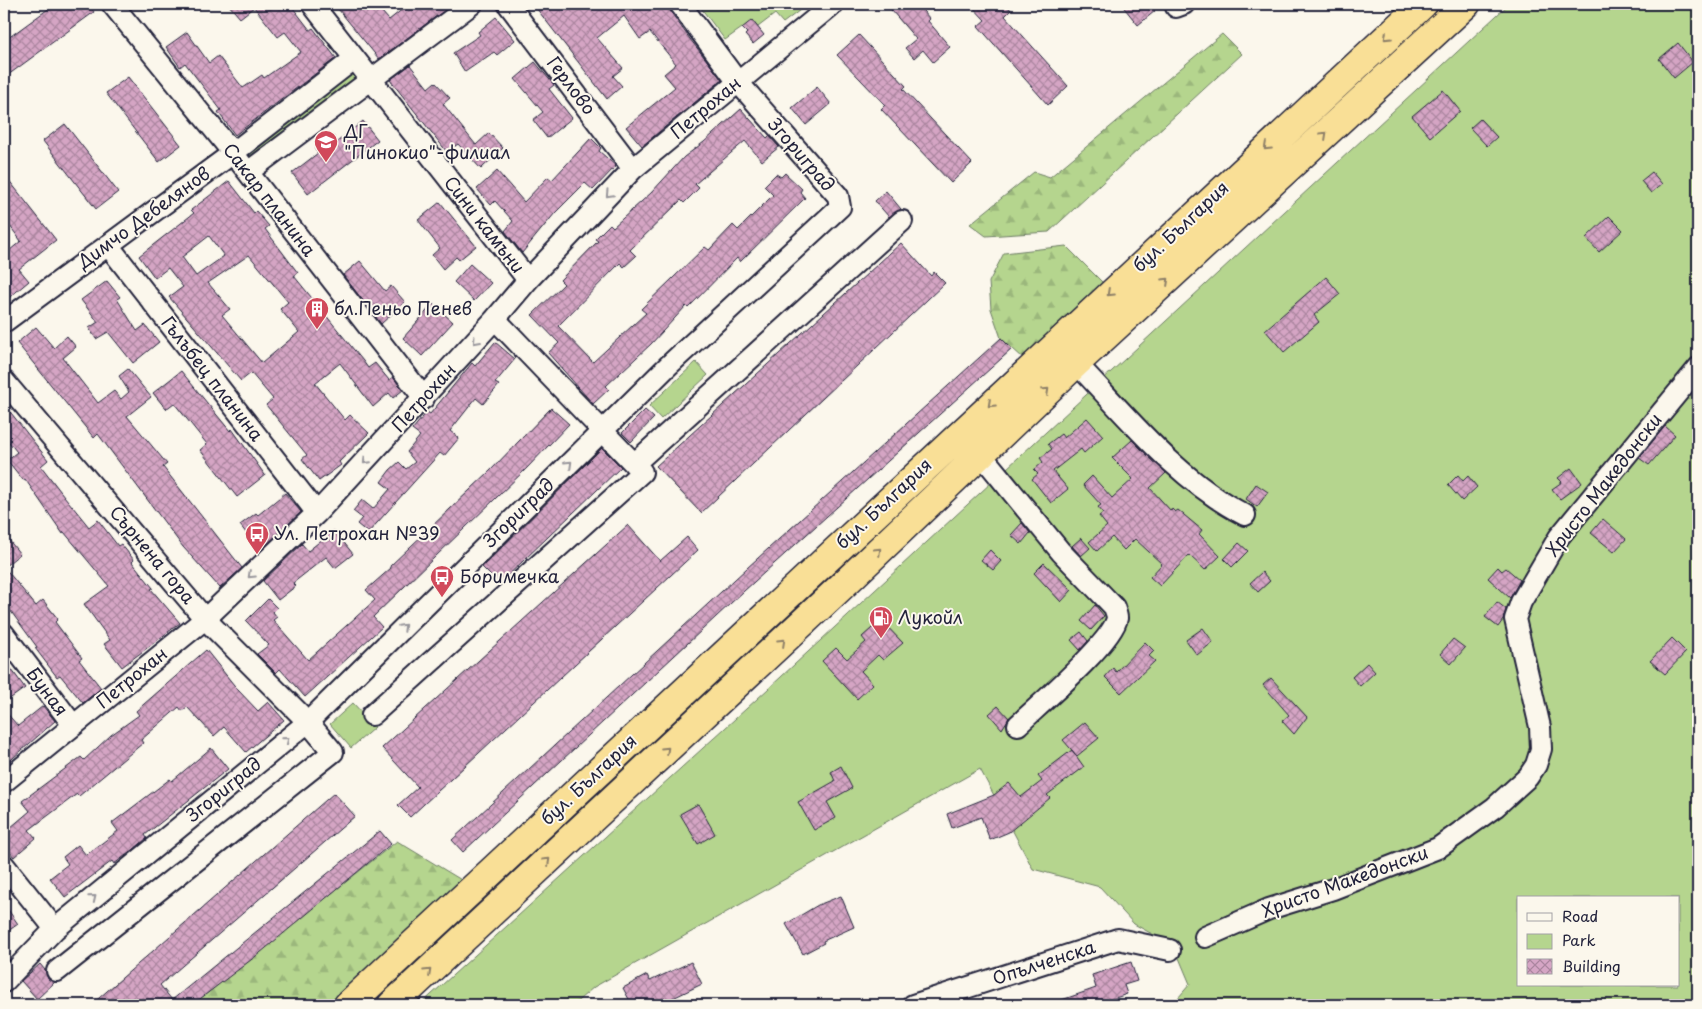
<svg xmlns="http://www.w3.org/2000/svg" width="1702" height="1009" font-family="'Playpen Sans',sans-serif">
<defs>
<pattern id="forest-firs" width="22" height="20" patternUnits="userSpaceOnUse" patternTransform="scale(1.25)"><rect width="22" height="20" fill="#b5d58e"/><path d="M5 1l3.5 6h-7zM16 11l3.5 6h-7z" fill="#9bb77b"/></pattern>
<pattern id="building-cross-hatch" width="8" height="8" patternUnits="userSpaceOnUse" patternTransform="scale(1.25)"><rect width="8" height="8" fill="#d5a5c4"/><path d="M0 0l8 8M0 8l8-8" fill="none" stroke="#ac86a0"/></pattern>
</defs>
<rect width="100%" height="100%" fill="#fbf7ec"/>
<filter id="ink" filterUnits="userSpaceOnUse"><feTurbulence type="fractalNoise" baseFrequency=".02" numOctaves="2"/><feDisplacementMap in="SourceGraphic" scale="10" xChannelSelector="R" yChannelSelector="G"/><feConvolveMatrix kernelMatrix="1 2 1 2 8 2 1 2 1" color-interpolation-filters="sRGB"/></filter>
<g filter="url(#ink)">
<path fill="#b5d58e" stroke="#6c7c64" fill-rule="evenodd" d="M698,4H808L783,23L775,14L758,27L742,28L725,40Z
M1509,4H1698V1005H1172L1190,984L1174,946L1134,924L1100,887L1033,869L980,769L594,987L573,1005H420L768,689ZM1518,898H1678V985H1518Z
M354,68L362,77L250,162L245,154Z
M696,362L708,375L661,419L649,406Z
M353,703L375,727L351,748L330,724Z"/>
<path fill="url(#forest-firs)" stroke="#6c7c64" d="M1222,34L1242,54L1049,232L986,236L970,224L1034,172L1050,177Z
M1066,246L1103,283L1023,358L1001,338L991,309L989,282L1004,253Z
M397,841L463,881L333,1005H192Z"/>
<path fill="url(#building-cross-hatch)" stroke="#22223b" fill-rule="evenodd" d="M55,4H88L94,12L4,78V41Z
M228,4H290L310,30L313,28L336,58L235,135L218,112L221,110L185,63L180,67L166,47L187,32L209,63L218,56L243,88L262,75L264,78L301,52L285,32L278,37L254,7L240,18Z
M334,4H375L389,20L409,4H440L445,10L379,59Z
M533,4H668L670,11L690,39L722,80L642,146L626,127L675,87L664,74L676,64L650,32L640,39L624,16L597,38L623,68L613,76L622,86L607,99Z
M886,4H917L930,19L928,21L950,47L933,62L923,50L914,58L905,48L916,39Z
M970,4H1006L1011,10L1005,16L1068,86L1048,105L978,26L985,20Z
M1121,4H1149L1155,11L1138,25Z
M496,17L515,40L497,55L494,52L465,72L453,53L480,35L478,32Z
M752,20L764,35L753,44L745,35L747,33L742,28Z
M859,35L906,86L903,89L972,163L951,183L881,109L885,105L837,55Z
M1678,43L1693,62L1674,78L1659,59Z
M535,62L554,85L549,89L572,118L547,138L533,120L543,112L515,79Z
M410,65L428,88L435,82L450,98L443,104L476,145L489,133L503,148L481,169L458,144L447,152L390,80Z
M128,77L181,145L159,162L106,93Z
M817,87L831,104L806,125L792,108Z
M1443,90L1460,111L1430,137L1412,116Z
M741,109L767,138L769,136L779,147L762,161L745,141L695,184L699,188L684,203L681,200L630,250L636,256L624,267L620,263L558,326L593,362L646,313L641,309L705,247L709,250L733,225L738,230L773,195L764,186L776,174L781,177L785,173L802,189L800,192L805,198L740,262L737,258L688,308L686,306L651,344L606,386L609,389L593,404L548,353L559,343L532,315L564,284L560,280L598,241L595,239L610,224L613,227L651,193L684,157L704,142Z
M1480,119L1497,137L1487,146L1470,128Z
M363,121L378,140L308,194L292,173L318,153L315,149L333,136L337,142Z
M65,124L118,192L96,209L43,141Z
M591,138L601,148L599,151L616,166L593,190L585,183L555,213L522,253L505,231L513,221L495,201L491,205L477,189L497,171L524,202L548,177L552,180Z
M1652,172L1662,184L1651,193L1641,181Z
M4,174L56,240L19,269L29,281L4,302V255L21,241L4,218Z
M229,181L254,213L256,211L269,226L265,229L298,273L294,276L363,361L368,368L375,363L389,380L393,377L403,390L393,398L389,393L373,407L340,363L315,383L345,420L350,415L369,433L339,462L341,465L319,481L302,459L307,455L266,405L273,399L251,373L241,381L169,297L183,287L168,268L155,278L139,256L194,213L191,210ZM209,236L224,256L196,276L182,257ZM249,255L288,302L280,309L299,332L262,363L222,315L230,309L208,283Z
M886,191L901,209L889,217L875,201Z
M440,202L476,246L459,260L456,257L443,269L432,255L440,248L418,220Z
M1609,216L1623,230L1599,252L1586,238Z
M901,243L931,276L934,272L945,283L701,513L656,466Z
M360,261L385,291L391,286L405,302L381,324L343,275Z
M470,264L491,283L474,301L454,282Z
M1326,277L1340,294L1314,315L1319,322L1284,352L1265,330Z
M107,281L120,297L117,299L137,331L145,325L159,342L133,363L108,332L96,339L89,328L98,322L81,300Z
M433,304L453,322L422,356L403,338Z
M36,327L54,348L67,336L76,347L63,358L98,403L114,391L121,399L129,392L119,376L128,369L151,397L127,416L167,464L163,467L242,568L220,588L183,547L98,434L94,438L17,343Z
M1001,338L1012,349L744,591L463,852L452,840L747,568Z
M495,342L515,359L495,383L499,385L483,404L476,398L450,431L459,438L444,456L440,453L368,533L357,524L362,518L353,511L362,500L373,509L390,489L381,482L390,470L399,462L406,469L415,462L407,452L420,436L412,430L427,412L430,414L472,363L475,366Z
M181,371L230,431L232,429L265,475L237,497L200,450L207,444L174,403L166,409L153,393Z
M4,404L48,460L41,466L64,496L89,527L98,520L118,546L121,544L134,560L132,562L153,588L151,589L180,623L122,667L104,644L110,640L84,604L109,586L64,532L63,534L25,479L23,480L7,460L17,452L4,436Z
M551,408L569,424L527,468L373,617L382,627L305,697L280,669L276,673L257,654L269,645L246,621L268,599L277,608L273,612L277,617L273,620L308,660L375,600L366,590L391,568L390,566L490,471Z
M645,410L654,418L631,442L622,433Z
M1087,418L1103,436L1084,453L1081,449L1053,471L1068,489L1051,503L1032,479L1038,474L1034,470L1043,462L1040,458L1052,449L1048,444L1061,434L1064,438Z
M1665,426L1675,435L1649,465L1639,458Z
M1132,440L1166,473L1150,488L1171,511L1172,509L1175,512L1178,510L1202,530L1199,534L1220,556L1205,570L1189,555L1160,586L1150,577L1162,564L1135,539L1124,550L1112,537L1097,551L1089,542L1107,526L1099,516L1103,513L1098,507L1101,505L1083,485L1092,476L1112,498L1133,479L1112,458Z
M602,448L621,467L499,584L482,567Z
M1571,468L1582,483L1560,499L1552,489L1562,482L1558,478Z
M1458,475L1463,481L1468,476L1477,487L1462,501L1448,485Z
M1256,484L1268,492L1257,507L1246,499Z
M285,493L301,512L260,551L240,525L256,513L258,515Z
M1603,519L1626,539L1614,552L1591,533Z
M1022,523L1030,533L1021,544L1011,535Z
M628,525L660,561L687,537L698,550L410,817L398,805L418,787L382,748Z
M334,530L353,554L335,568L326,557L293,583L296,586L278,600L263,581L302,544L308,551Z
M4,534L20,554L4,567L36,606L43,600L58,619L55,622L82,658L79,660L101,688L83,703L60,675L57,677L35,648L37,647L4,602Z
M1081,538L1090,548L1081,556L1072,546Z
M1239,543L1248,551L1232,567L1224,559Z
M990,550L1001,561L993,570L981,560Z
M1044,563L1072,590L1061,602L1034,573Z
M1498,567L1502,571L1506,568L1520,580L1510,598L1488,578Z
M1262,572L1270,581L1258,592L1250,583Z
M1497,602L1506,609L1503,620L1498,627L1485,617Z
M1095,605L1104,616L1091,630L1081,621Z
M881,620L903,643L883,660L878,655L861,671L873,684L857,699L822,661L836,648L847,659L866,642L862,637Z
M1203,628L1213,642L1197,655L1186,640Z
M1081,632L1088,641L1080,650L1071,640Z
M1672,638L1686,652L1665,674L1650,661Z
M1453,639L1465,648L1451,664L1440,654Z
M1145,642L1154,651L1149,656L1155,661L1121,693L1105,677L1113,668L1116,672Z
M206,650L238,690L258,711L268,702L284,720L246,752L224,727L214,736L187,707L182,711L179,707L141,740L143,743L79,796L77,794L29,830L36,838L14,857L4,845V833L30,811L22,801L81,757L84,760L111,735L139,715L136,711Z
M4,659L25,688L4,703Z
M1367,663L1375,672L1360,686L1352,677Z
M1271,678L1307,717L1294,734L1282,721L1289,715L1263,685Z
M43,706L55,721L4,766V710L18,726Z
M998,706L1009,718L1002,729L989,714Z
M1085,722L1099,738L1077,756L1063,740Z
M211,748L228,769L145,835L147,838L133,850L114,864L112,861L65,897L50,878L68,864L63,857L78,845L86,855L118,831L112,823L170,779L172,781Z
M1072,750L1084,767L1047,795L1050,798L1009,832L990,840L981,817L952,828L947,814L994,795L1009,783L1021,797L1042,781L1038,776Z
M841,766L852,788L827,802L836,818L814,830L798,802L835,781L831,772Z
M334,793L355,816L160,985L172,1000L380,831L391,844L260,953L192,1005H91Z
M698,804L715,834L698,844L680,814Z
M841,896L854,927L823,941L824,943L803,954L786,924L818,905Z
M4,904L18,924L4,934Z
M691,962L702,984L667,1001L665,998L651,1005H632L623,988L647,975L650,981Z
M1131,962L1137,981L1124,985L1127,994L1101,1003L1102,1005H1053V1003L1096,988L1092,975Z
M40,964L45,970L48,979L55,982L37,999L21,981Z"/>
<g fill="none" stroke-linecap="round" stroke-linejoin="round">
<g stroke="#22223b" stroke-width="24">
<path id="minor" d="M112,4L233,153L424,398
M312,4L528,280
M508,4L633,169
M1176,7L1184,4
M248,172L472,4
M108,245L317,513
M4,322L233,153L354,59
M1076,363C1127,416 1178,481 1245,515
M4,381L205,619L308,722L333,752L57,971
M980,453L1061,552L1114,607C1115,610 1117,615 1117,618C1113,642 1038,706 1018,725
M634,464L902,221
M4,634L73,725
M372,715L642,472L495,319
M4,782L205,619L317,513L495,319L528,280L633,169L833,4
M4,865L55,929
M1205,937L1269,909L1333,889L1438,848L1495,807L1528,777L1536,765L1541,749L1540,727L1515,619L1521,602L1559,537L1698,368
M4,982L55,929L308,722L669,365L840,207L838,196L737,81L680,4
M913,1005L1118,939L1170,950"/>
</g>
<g stroke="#22223b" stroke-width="31">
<path id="highway" d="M348,1005L1423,4
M392,1005L843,585L1076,363L1466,4"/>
</g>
<use href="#minor" stroke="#fbf7ec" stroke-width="20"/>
<use href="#highway" stroke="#f9df96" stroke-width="28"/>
</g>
<defs><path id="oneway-chevron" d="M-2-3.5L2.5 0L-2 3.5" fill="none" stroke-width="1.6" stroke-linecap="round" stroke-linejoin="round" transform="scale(1.25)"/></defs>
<g stroke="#8e8068">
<use href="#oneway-chevron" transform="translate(1387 37) rotate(137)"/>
<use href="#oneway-chevron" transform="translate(1324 135) rotate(-43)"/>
<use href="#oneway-chevron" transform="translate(1267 147) rotate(137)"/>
<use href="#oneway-chevron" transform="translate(1166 281) rotate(-43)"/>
<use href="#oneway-chevron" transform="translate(1110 293) rotate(137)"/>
<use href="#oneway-chevron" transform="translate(1046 391) rotate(-43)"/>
<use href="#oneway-chevron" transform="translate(991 404) rotate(137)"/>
<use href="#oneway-chevron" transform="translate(878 551) rotate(-44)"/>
<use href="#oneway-chevron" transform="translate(782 642) rotate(-43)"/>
<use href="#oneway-chevron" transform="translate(666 750) rotate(-43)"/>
<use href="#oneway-chevron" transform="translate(547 861) rotate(-43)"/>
<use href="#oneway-chevron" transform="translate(428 972) rotate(-43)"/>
</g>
<g stroke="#99979c">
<use href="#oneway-chevron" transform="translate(609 194) rotate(133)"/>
<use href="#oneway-chevron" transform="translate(476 341) rotate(132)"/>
<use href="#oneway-chevron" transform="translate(366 461) rotate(133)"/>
<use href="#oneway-chevron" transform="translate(569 464) rotate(-44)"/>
<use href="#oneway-chevron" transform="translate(251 575) rotate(137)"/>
<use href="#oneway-chevron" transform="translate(403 627) rotate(-45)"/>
<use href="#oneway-chevron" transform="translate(286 740) rotate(-39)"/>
<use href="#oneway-chevron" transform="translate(93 898) rotate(-39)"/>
</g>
</g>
<defs>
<g id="school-pin" transform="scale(1.25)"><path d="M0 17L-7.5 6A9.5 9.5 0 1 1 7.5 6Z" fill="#d1495b" stroke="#fbf7ec"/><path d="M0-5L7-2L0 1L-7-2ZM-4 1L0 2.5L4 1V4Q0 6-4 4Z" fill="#fff"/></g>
<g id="building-pin" transform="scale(1.25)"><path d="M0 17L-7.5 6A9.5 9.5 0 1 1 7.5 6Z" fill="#d1495b" stroke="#fbf7ec"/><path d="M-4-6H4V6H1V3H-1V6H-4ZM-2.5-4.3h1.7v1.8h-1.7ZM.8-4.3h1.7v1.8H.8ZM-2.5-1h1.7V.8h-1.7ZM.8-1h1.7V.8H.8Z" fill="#fff"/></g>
<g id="bus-pin" transform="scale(1.25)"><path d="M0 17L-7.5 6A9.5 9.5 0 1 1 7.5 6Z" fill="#d1495b" stroke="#fbf7ec"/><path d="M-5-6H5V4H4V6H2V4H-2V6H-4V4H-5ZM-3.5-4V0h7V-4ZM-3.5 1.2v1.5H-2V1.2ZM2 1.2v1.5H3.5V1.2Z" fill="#fff"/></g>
<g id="fuel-pin" transform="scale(1.25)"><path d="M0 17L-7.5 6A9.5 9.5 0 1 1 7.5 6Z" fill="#d1495b" stroke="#fbf7ec"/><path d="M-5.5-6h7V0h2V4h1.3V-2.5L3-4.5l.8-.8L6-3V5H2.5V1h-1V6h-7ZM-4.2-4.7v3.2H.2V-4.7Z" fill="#fff"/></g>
</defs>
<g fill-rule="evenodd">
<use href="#school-pin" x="326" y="142"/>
<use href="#building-pin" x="317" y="309"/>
<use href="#bus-pin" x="257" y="534"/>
<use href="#bus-pin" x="442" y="577"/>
<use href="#fuel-pin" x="881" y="618"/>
</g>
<g text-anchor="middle" stroke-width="4" stroke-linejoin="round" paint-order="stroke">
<g font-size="18" fill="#22223b" stroke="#fbf7ec">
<text transform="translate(571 86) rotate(53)" y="6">Герлово</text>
<text transform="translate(706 108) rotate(-40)" y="6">Петрохан</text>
<text transform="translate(801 155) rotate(49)" y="6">Згориград</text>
<text transform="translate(269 200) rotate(52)" y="6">Сакар планина</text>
<text transform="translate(144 218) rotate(-36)" y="6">Димчо Дебелянов</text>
<text transform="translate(484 225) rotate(52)" y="6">Сини камъни</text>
<text transform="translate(1181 227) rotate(-43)" y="6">бул. България</text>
<text transform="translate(212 379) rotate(52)" y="6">Гълъбец планина</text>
<text transform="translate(424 398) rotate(-48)" y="6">Петрохан</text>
<text transform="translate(1604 485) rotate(-52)" y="6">Христо Македонски</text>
<text transform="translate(884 504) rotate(-43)" y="6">бул. България</text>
<text transform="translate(519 513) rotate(-44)" y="6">Згориград</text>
<text transform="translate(152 555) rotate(50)" y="6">Сърнена гора</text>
<text transform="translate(132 678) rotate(-39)" y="6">Петрохан</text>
<text transform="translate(47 692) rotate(53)" y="6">Буная</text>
<text transform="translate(589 780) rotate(-43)" y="6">бул. България</text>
<text transform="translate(224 790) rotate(-39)" y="6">Згориград</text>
<text transform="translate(1345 882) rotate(-20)" y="6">Христо Македонски</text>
<text transform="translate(1044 963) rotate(-18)" y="6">Опълченска</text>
</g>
<g font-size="18" fill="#22223b" stroke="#fbf7ec" text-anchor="start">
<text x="344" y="138">ДГ<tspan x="344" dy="21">"Пинокио"-филиал</tspan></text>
<text x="334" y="315">бл.Пеньо Пенев</text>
<text x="274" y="540">Ул. Петрохан №39</text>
<text x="460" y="583">Боримечка</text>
<text x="898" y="624">Лукойл</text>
</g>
</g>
<rect width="1702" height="1009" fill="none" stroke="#fbf7ec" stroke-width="20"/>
<rect x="10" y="10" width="1682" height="989" fill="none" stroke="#22223b" stroke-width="2" filter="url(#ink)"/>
<rect x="1517" y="896" width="162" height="90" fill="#fbf7ec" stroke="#a4a2a5"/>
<rect x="1527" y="913" width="25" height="8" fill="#fbf7ec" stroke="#a4a2a5"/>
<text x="1562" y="922" font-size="15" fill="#22223b">Road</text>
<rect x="1527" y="934" width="25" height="15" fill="#b5d58e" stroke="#a4a2a5"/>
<text x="1562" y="946" font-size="15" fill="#22223b">Park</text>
<rect x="1527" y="959" width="25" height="15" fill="url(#building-cross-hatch)" stroke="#a4a2a5"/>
<text x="1562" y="972" font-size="15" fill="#22223b">Building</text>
</svg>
